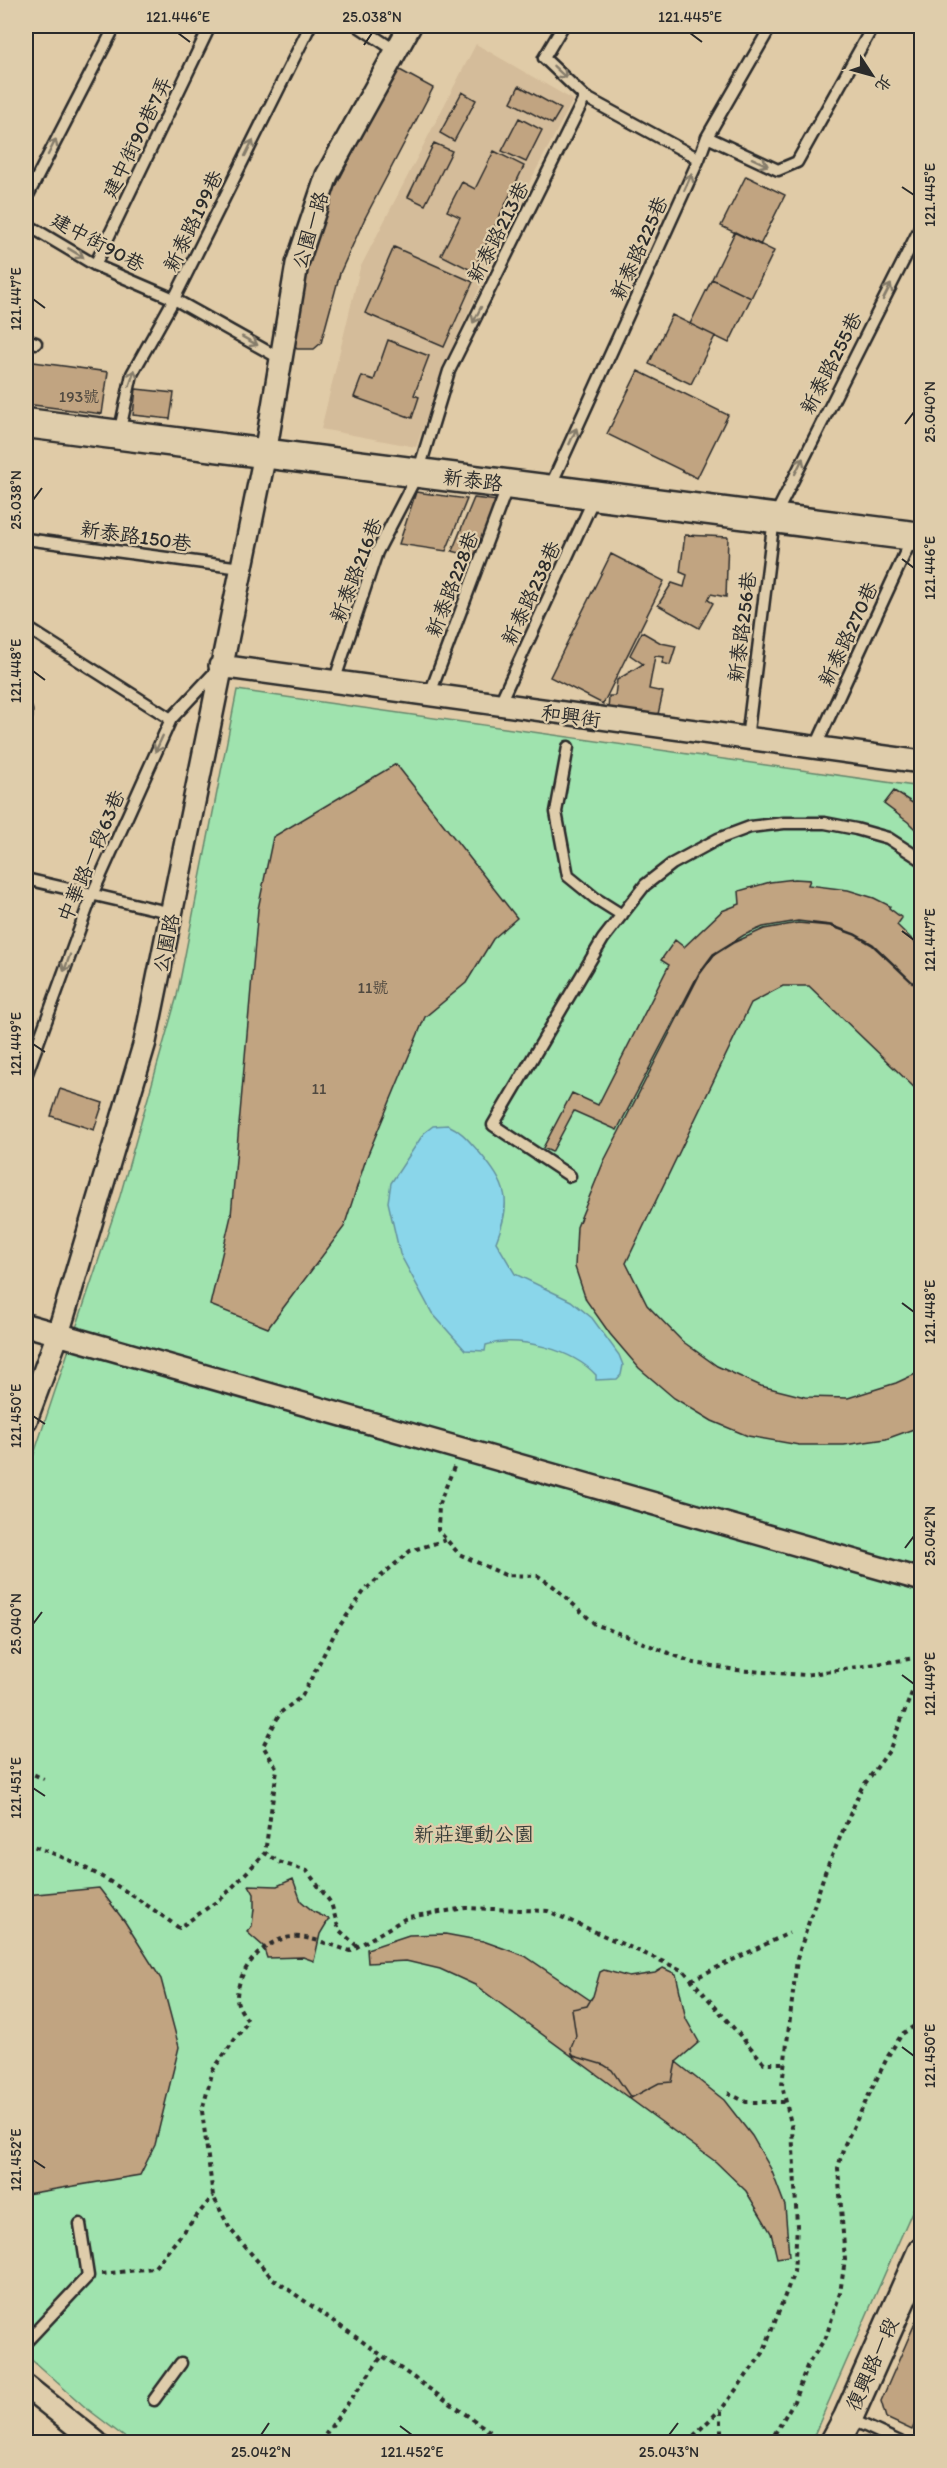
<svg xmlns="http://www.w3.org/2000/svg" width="947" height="2468" font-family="Itim,'LXGW WenKai TC',sans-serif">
<rect width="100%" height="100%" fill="#e0cba7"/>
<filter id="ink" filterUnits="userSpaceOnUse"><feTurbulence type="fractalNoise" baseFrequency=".0167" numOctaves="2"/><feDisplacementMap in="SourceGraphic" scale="12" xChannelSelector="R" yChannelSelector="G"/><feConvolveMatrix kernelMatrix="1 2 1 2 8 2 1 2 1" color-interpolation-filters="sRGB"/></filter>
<g filter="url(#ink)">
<path fill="#d4bc9a" d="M476,44L573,100L514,212L452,348L416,447L321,429L360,268Z"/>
<path fill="#9fe3ae" stroke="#65876c" stroke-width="1.5" d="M237,690L921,787V2191L811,2442H131L85,2407L26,2355V1478L120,1196L177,996Z"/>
<path fill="#8ad6ea" stroke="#64929e" stroke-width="1.5" d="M448,1125C462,1131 469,1141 479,1152C508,1186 512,1201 496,1242L515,1274L571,1301L592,1318L619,1355L623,1365L621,1375L617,1379L596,1380V1375C573,1350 519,1335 486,1345L485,1351L465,1350L432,1313L400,1254L388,1202L391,1183L424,1133L433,1126Z"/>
<path fill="#c1a481" stroke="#2b2b2b" stroke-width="1.5" d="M396,68L433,88L365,218L340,273L321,343L314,349H297L289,341L317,234L329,200Z
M519,86L561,109L552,124L511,102Z
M462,92L476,100L454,141L440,133Z
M519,118L542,130L526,162L502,151Z
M434,143L452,151L425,205L408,197Z
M494,151L524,166L473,271L441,255L460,217L447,211L462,182L475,189Z
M746,176L785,195L760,245L721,226Z
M735,232L774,251L751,298L712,279Z
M394,247L473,282L444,347L365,313Z
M712,279L751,298L729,343L690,324Z
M672,315L715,336L691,384L649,364Z
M388,340L429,356L414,395L419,397L412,418L354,397L362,376L374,380Z
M26,361L108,372L102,414L26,404Z
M638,371L728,415L697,478L607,434Z
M136,389L174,393L170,419L133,415Z
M416,492L467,499L446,551L399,544Z
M474,498L498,501L476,557L452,551Z
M685,535L728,537L726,597L711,594L708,600L713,603L699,628L658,605L672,583L684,587L687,575L680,572Z
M611,554L664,581L603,704L550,677Z
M642,632L661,643L676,646L670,665L662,663L664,657L655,656L649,689L663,692L657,719L608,711L609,696H615L617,680L643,664L630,655Z
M396,764L517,918L493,939L466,983L425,1017L366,1159L344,1227L268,1328L210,1305L231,1216L258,909L273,837Z
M894,791L922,809V827L918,832L908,822L884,804Z
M795,879L810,880L808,885L848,890L874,898L890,906L889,908L902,918L897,925L922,949V991L873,944L855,934L831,925L798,921L763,927L744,935L713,954L699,973L617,1130L574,1111L552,1152L543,1148L572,1093L598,1105L669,965L661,960L675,940L684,947L722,911L740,904L739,891L770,882Z
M798,923L830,926L855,935L872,945L922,992V1095L809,986H783L751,1003L626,1263L647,1305L682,1341L717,1366L761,1386L805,1397L848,1398L896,1383L922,1371V1426L886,1439L844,1445H799L748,1436L712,1421L674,1398L639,1368L610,1334L586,1300L575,1267L577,1227L604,1161L700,974L714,955L733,943L764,929Z
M60,1089L103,1103L94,1130L51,1116Z
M293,1879L301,1901L314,1912L329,1919L320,1934L314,1961L303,1957L267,1958L263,1946L247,1932L252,1926L254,1909V1894L249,1885L277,1886Z
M99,1888L125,1922L161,1979L179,2047L155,2145L140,2175L26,2194V1895Z
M445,1934L483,1941L525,1956L590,2000L593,1996L600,1972L604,1970L629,1977L655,1973L663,1968L676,1974L686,2019L699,2042L676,2062L724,2100L752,2136L771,2169L785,2206L789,2256L777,2258L771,2233L746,2191L716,2162L475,1985L440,1969L406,1961L368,1963L367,1949L409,1935Z
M663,1968L676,1974L686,2019L699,2042L676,2062L672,2082L659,2083L631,2098L612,2070L604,2065L574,2056L572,2054L571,2048L576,2036L572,2009L587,2006L593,1996L600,1972L604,1970L629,1977L655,1973Z
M922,2307V2407L912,2430L886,2418L881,2401Z
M859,2437H866L879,2442H855Z"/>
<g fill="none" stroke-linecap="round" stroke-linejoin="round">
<g stroke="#2b2b2b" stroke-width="15">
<path id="lane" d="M358,26L396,51
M585,97L699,159
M707,137L778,170L797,162L873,26
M26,199L115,26
M26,224L95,265L174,299L281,359
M95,265L210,26
M26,340L36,343
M119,434L132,374L174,299L310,26
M550,487L699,159L707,137L771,26
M26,539L241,568
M26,627L171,719
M334,682L377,552L418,473L449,371L585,97L544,58L563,26
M429,696L508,485
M499,705L595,496
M26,710V717
M747,739L774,518L922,224
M568,747L556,812L568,876L595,898L622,915
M815,748L913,536
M26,879L172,913
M26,1076L92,895L171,719L216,671
M570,1176L493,1125L603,939L645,885L672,864L718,839L750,827L784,823H825L856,829L888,838L922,860
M26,2342L88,2276L80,2224
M154,2400L181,2363
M848,2418L900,2442"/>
</g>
<g stroke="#2b2b2b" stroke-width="26">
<path id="street" d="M220,666L922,762
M26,1325L922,1580
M26,1420L58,1334L145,1042L265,454L297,264L327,175L410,26
M26,2386L96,2442"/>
</g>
<g stroke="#2b2b2b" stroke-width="33">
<path id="secondary" d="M26,423L922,537
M835,2442L848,2418L922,2252"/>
</g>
<path stroke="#2b2b2b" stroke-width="4" stroke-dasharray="4.5 4.5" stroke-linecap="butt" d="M454,1467L439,1504L438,1530L459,1554L505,1575L538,1576L553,1586L595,1624L694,1663L736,1670L805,1675L922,1657
M26,1771L44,1779
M26,1844C83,1861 131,1893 179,1928L223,1897L265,1853
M357,1946L339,1930L331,1903L307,1871L279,1862L265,1853L277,1769L263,1746L280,1713L302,1696L336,1631L365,1590L410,1551L446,1540
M691,1980L789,1933
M728,2093L746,2102H786
M102,2274L154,2268L213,2196
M320,2442L382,2356
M505,2442L272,2278L230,2229L213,2196L202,2111L213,2070L248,2021C244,2015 238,2007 237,2000C236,1969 267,1934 300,1937C316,1939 334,1946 350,1951L408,1917L466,1908L548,1911L684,1971L764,2063H785
M687,2442L720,2410
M721,2442V2410L763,2353L794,2272L797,2226L792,2128L782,2085L797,1959L825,1872L861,1789L889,1751L922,1667
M770,2442L794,2401L807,2366L826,2337L840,2293L845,2260L838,2168L844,2146L888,2056L902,2034L922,2021"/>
<use href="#lane" stroke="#dfcdab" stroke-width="10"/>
<use href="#street" stroke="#dfcdab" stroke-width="21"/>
<use href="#secondary" stroke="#dfcdab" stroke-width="28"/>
</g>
<defs><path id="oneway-shaft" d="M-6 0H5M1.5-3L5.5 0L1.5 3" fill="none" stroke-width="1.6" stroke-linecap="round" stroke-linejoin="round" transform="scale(1.5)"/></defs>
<g stroke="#857c6b">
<use href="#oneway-shaft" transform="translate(560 72) rotate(43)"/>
<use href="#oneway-shaft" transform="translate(52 147) rotate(-63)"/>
<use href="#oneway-shaft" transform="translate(249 148) rotate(-64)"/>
<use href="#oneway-shaft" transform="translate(760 162) rotate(25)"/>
<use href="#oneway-shaft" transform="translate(688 182) rotate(-66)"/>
<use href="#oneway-shaft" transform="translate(76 253) rotate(31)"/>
<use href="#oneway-shaft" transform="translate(887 292) rotate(-63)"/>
<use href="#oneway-shaft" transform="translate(477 315) rotate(117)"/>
<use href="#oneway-shaft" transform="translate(250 341) rotate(29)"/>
<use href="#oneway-shaft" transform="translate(132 378) rotate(-72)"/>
<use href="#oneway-shaft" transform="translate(573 436) rotate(-66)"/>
<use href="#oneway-shaft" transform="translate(799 466) rotate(-64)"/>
<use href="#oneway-shaft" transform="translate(159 744) rotate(115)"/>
<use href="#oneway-shaft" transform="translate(67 963) rotate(110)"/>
</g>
</g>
<path fill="none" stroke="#2b2b2b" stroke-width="2" d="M178,33L190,42M690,33L702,42M364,45L372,33M902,187L914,195M33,299L45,308M905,424L914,412M33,500L42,488M902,559L914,568M33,671L45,680M902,931L914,940M33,1044L45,1052M902,1303L914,1312M33,1416L45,1424M905,1548L914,1536M33,1624L42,1612M902,1675L914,1684M33,1788L45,1796M902,2047L914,2056M33,2160L45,2168M400,2426L412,2435M261,2435L269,2423M669,2435L678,2423"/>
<g text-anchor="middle" stroke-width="4.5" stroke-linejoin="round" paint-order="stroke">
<g font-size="16" fill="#504940">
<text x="79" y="402">193號</text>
<text x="373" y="993">11號</text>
<text x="319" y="1094">11</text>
</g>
<g font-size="20" fill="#2b2b2b" stroke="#dfcdab">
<text transform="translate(137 137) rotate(-64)" y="7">建中街90巷7弄</text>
<text transform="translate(193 221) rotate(-64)" y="7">新泰路199巷</text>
<text transform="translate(310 230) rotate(-73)" y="7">公園一路</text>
<text transform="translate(498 232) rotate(-63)" y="7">新泰路213巷</text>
<text transform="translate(98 242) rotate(28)" y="7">建中街90巷</text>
<text transform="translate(639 248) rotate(-66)" y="7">新泰路225巷</text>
<text transform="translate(831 363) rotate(-63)" y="7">新泰路255巷</text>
<text transform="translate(473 480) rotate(7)" y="7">新泰路</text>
<text transform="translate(136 536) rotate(8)" y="7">新泰路150巷</text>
<text transform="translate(356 570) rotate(-69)" y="7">新泰路216巷</text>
<text transform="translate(452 584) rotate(-69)" y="7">新泰路228巷</text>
<text transform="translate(531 593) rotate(-65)" y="7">新泰路238巷</text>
<text transform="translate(742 627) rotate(-83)" y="7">新泰路256巷</text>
<text transform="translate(848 634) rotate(-65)" y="7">新泰路270巷</text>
<text transform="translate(571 716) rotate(8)" y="7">和興街</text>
<text transform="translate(91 856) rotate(-67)" y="7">中華路一段63巷</text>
<text transform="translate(166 943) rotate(-78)" y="7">公園路</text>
<text transform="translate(872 2364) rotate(-66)" y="7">復興路一段</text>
</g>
<g font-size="20" fill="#373d38" stroke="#dfcdab">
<text x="474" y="1841">新莊運動公園</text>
</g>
</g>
<rect width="947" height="2468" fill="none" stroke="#dfcdab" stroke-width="66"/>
<g transform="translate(872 75) rotate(126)" stroke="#dfcdab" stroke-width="4.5" paint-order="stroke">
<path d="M0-4.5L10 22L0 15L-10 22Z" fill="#2b2b2b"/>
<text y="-9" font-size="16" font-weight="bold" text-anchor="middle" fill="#2b2b2b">北</text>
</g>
<rect x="33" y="33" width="881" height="2402" fill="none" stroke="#2b2b2b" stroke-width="2"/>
<g font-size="15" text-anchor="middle" fill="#2b2b2b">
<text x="178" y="22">121.446°E</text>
<text x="372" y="22">25.038°N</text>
<text x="690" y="22">121.445°E</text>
<text transform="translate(930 195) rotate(-90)" y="5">121.445°E</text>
<text transform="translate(16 299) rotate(-90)" y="5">121.447°E</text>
<text transform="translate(930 412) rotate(-90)" y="5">25.040°N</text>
<text transform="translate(16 500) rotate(-90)" y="5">25.038°N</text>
<text transform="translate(930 568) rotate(-90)" y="5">121.446°E</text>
<text transform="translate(16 671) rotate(-90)" y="5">121.448°E</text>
<text transform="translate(930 940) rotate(-90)" y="5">121.447°E</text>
<text transform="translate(16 1044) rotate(-90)" y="5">121.449°E</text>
<text transform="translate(930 1312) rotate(-90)" y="5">121.448°E</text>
<text transform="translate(16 1416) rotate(-90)" y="5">121.450°E</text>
<text transform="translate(930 1536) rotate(-90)" y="5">25.042°N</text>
<text transform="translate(16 1624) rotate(-90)" y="5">25.040°N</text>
<text transform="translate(930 1684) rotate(-90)" y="5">121.449°E</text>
<text transform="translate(16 1788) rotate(-90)" y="5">121.451°E</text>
<text transform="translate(930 2056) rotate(-90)" y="5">121.450°E</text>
<text transform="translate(16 2160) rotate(-90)" y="5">121.452°E</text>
<text x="261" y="2457">25.042°N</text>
<text x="412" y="2457">121.452°E</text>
<text x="669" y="2457">25.043°N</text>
</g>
</svg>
